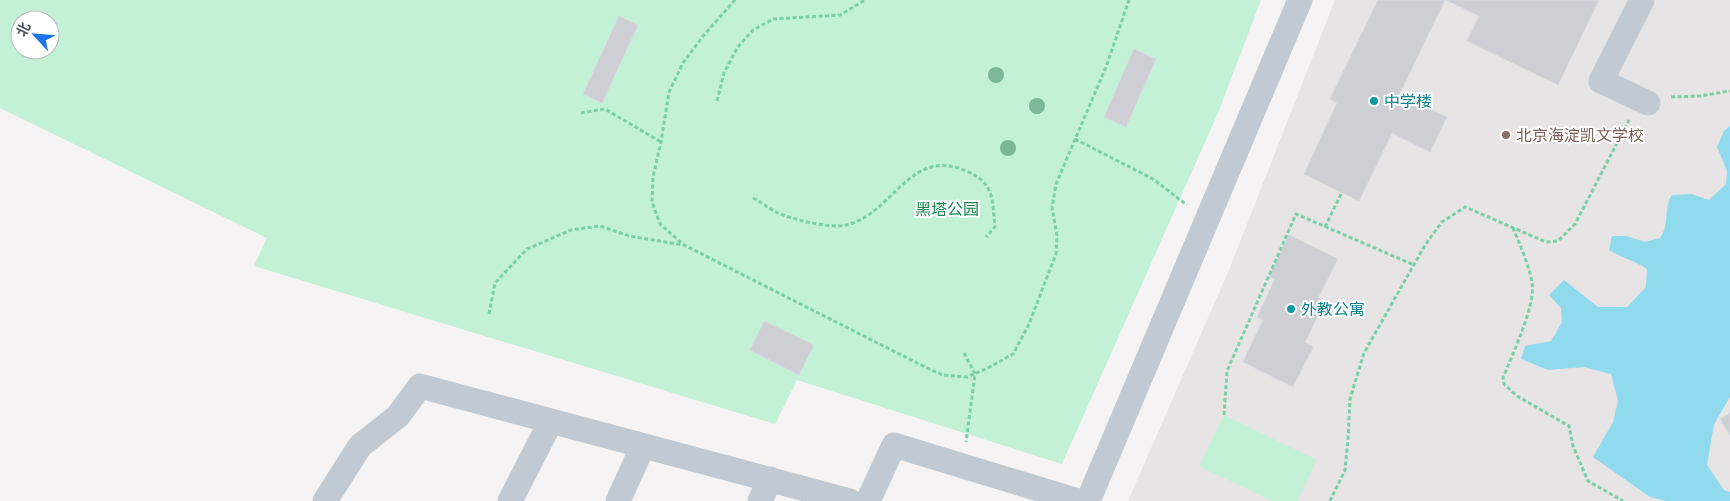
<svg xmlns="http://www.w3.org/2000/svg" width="1730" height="501" font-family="'Sofia Sans Condensed','Noto Sans SC',sans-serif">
<rect width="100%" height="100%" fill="#f5f3f3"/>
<path fill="#e6e4e5" d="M1335,0H1730V501H1128L1229,270Z"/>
<path fill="#c3f1d5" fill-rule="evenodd" d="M0,0H1261L1218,113L1062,464L797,380L775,424L254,266L267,238L0,108ZM20,20H50V50H20Z
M1224,415L1317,460L1297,501H1272L1199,466Z"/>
<path fill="#90daee" d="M1730,126V397L1714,424L1707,465L1724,490L1730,492V501H1666L1650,497L1593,457L1613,422L1618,401L1611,374L1584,367L1548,370L1521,359L1525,346L1551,341L1562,322L1561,308L1549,295L1564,280L1598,307H1627L1646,287L1647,269C1636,261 1622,258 1609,250L1612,236H1626L1645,242L1660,238C1670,225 1663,208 1672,195L1691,194L1709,200L1726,184L1727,171L1717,147L1724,131Z"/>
<path fill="#cdcfd5" stroke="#d7d9de" d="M1378,0H1445L1399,95L1447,117L1430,152L1392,133L1359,201L1304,174L1337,103L1330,99Z
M1446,0H1599L1558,85L1467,41L1479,16Z
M619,16L638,25L602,103L583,94Z
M1134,49L1156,59L1126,127L1104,117Z
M1289,235L1338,259L1318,298L1325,302L1305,342L1313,347L1293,387L1243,362L1263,320L1257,317L1275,279L1269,276Z
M764,321L814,345L799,375L750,350Z
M1730,413V435L1720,419Z"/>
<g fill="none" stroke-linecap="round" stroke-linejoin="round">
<path stroke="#7ad0a6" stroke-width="3" stroke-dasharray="4 2.5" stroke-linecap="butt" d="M735,0L703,36L683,63L669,92L661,142L653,177L652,202L660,224L684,245L927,368L943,375L967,377L988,368L1013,354L1029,324L1056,254L1057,235L1052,208L1056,184L1106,67L1129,0
M1671,97L1700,96L1730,91
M717,101L724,73L737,48L753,30L773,19L840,15L865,0
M581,113L605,109L661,142
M1075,139L1153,179L1187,205
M753,198C761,202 768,208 776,212C791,219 829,229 846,225C894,214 909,146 966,171C995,183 992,199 995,227L986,237
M1325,227L1342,192
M1513,228C1519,243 1530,267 1532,283C1536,305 1512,355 1503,378L1504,384L1517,396L1569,426L1573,446L1588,481L1623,501
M489,314L495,283L527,249L571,230L600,226L629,236L683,245
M964,353L975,374L966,442
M1224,415L1227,371L1296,214L1414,265
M1330,501L1345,470L1348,439L1350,399L1364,353L1425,245L1442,222L1465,207L1546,242L1558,241L1575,224L1629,120"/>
<path stroke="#c1cad2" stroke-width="25" d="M1642,0L1601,81L1648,103
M325,501L360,446L398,416L420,386L850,501
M510,501L551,421
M618,501L643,446
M760,501L770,479
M868,501L894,445L1078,501
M1088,501L1300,0"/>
</g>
<g fill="#7bb799">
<circle cx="996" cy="75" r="8"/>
<circle cx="1037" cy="106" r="8"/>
<circle cx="1008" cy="148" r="8"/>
</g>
<g fill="#0f9aa8" stroke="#fff" stroke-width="2">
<circle cx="1374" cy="101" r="5"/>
<circle cx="1291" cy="309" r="5"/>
</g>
<circle fill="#8d6e63" stroke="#fff" stroke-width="2" cx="1506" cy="135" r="5"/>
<g text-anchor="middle" stroke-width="4" stroke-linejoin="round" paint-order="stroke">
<g font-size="16" fill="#0d838f" stroke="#fff" text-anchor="start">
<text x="1384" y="107">中学楼</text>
<text x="1301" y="315">外教公寓</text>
</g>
<g font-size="16" fill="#785e54" stroke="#fff" text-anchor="start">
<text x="1516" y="141">北京海淀凯文学校</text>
</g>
<g font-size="16" fill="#17864f" stroke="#fff">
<text x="947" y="215">黑塔公园</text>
</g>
</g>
<g transform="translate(35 35) rotate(296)"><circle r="24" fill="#ffffff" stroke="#b7bbc0"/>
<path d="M0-4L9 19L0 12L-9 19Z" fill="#1a73e8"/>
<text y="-8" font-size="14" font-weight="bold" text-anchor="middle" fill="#4a5661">北</text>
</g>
</svg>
